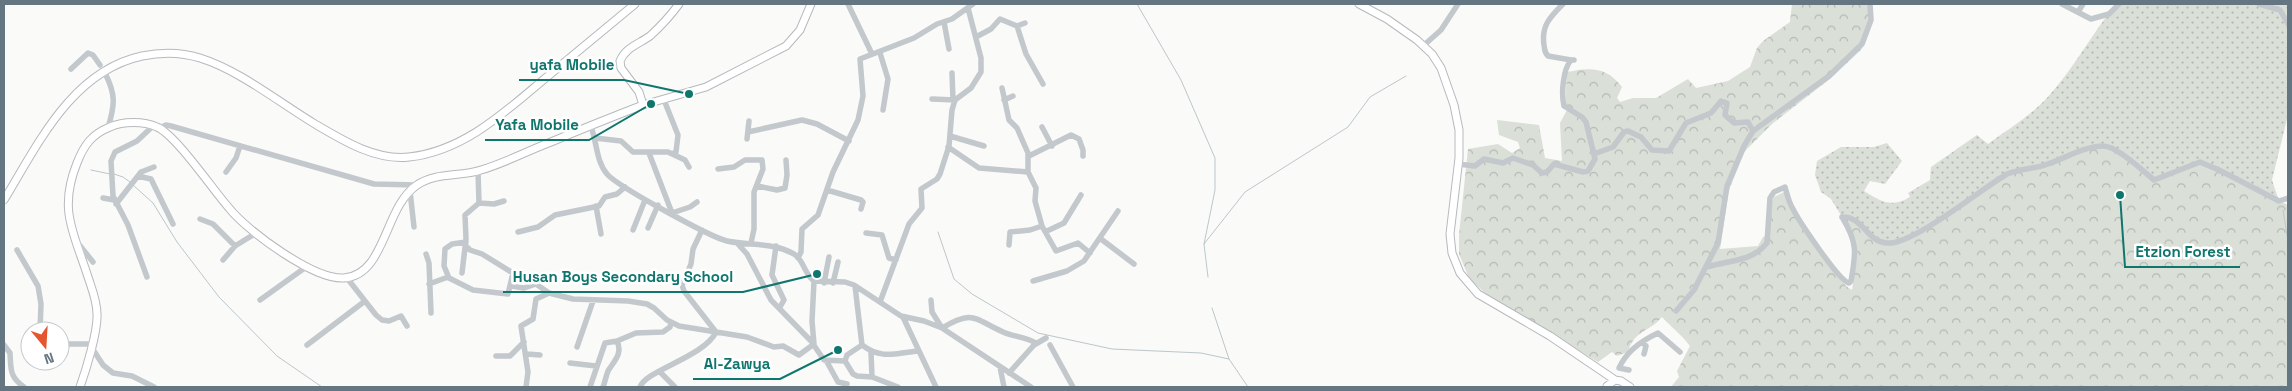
<svg xmlns="http://www.w3.org/2000/svg" width="2292" height="391" font-family="'Space Grotesk',sans-serif">
<defs>
<pattern id="grass-dots" width="8" height="8" patternUnits="userSpaceOnUse" patternTransform="scale(1.25)"><rect width="8" height="8" fill="#dadfd7"/><path d="M2 2h.1M6 6h.1" fill="none" stroke="#b4b9b4" stroke-width="1.8" stroke-linecap="round"/></pattern>
<pattern id="forest-crowns" width="20" height="18" patternUnits="userSpaceOnUse" patternTransform="scale(1.25)"><rect width="20" height="18" fill="#dadfd7"/><path d="M2 6a3 3 0 1 1 6 0M12 15a3 3 0 1 1 6 0" fill="none" stroke="#b4b9b4"/></pattern>
</defs>
<rect width="100%" height="100%" fill="#fafaf8"/>
<path fill="url(#grass-dots)" d="M2116,4H2288V115L2272,180L2279,201L2179,172L1918,232L1885,244L1842,217L1831,199L1821,192L1815,175L1817,161L1841,147H1874L1887,143L1902,161L1885,184L1870,181L1864,191C1882,202 1891,208 1910,197L1908,193L1930,180L1931,167L1977,135L1988,144C2007,130 2030,116 2046,99C2073,70 2091,35 2116,4Z"/>
<path fill="url(#forest-crowns)" d="M1792,4H1869L1868,35L1861,50L1830,79L1772,124L1745,151L1729,190L1720,249L1758,246L1763,237L1769,234L1771,204L1774,197L1784,192L1798,218L1846,286L1852,290L1857,257L1845,217L1885,243L1918,232L1996,180L2029,168L2096,147L2117,151L2154,180L2196,162L2288,205V387H1671L1679,377L1677,371L1690,346C1681,334 1671,327 1662,317C1650,332 1634,330 1628,352L1617,356L1612,352L1598,362L1487,295L1469,278L1459,254V235L1468,149L1498,144L1512,153L1520,148L1518,142L1499,135L1497,120L1539,125L1545,158L1562,161L1560,123L1567,110L1565,107L1567,72C1591,67 1607,67 1622,87L1617,98L1620,102L1633,98H1656L1688,79L1696,88L1728,81L1750,67L1757,48L1763,41L1790,22Z"/>
<g fill="none" stroke-linecap="round" stroke-linejoin="round">
<path stroke="#bbc7cb" stroke-width="1" d="M1137,4L1181,80L1215,158V190L1204,244L1208,277
M91,170L110,174
M114,174L123,177L130,182
M133,185L153,203L177,242L219,297L277,356L322,387
M2283,210L2288,241
M938,232L954,279L972,294L1038,333L1112,349L1201,353L1229,359
M1204,244L1245,192L1348,127L1370,97L1406,76
M1212,308L1229,359L1248,387"/>
<g stroke="#b5babe" stroke-width="9">
<path id="major" d="M1359,4L1387,19L1417,40L1432,54L1441,68L1454,105L1459,130V158L1450,234L1452,253L1460,273L1478,294L1550,336L1615,380
M643,105L706,87L786,46L800,30L811,4
M4,200C38,144 72,71 142,56C161,52 181,52 200,58C239,70 280,103 315,124C342,140 376,161 409,157C465,151 507,110 548,76C577,52 606,28 635,4
M1607,386L1615,380L1621,381L1630,387
M80,387C86,370 98,331 97,314C97,301 92,289 88,277C74,233 58,210 77,163C84,145 92,134 110,127C123,121 144,121 157,127C176,135 213,190 229,208C247,231 314,280 344,278C386,275 384,207 417,185C436,172 460,177 481,170C505,163 527,151 551,142C582,129 612,117 643,105L639,92L621,68L620,61C626,47 639,44 650,36C661,26 671,15 679,4"/>
</g>
<path stroke="#c3c8cc" stroke-width="5.5" d="M848,4L872,54
M1563,4C1550,17 1541,26 1544,45C1545,50 1544,52 1548,56L1571,60
M2062,4L2091,19L2109,14L2119,4
M2259,4L2280,10L2288,24
M2078,12L2083,4
M944,22L949,49
M1017,26L1026,54L1043,84
M976,37L991,29L1000,19L1017,26L1025,23
M1423,46L1441,30L1458,4
M880,53L888,79L883,110
M71,69L88,53L93,55L100,65
M105,73C116,95 115,104 108,128
M952,73L953,100
M1002,88L1009,120L1017,128L1028,153V172L1036,188L1035,201L1042,226L1056,251L1078,243L1090,253
M932,99L955,100
M664,100L678,135L676,152L672,154
M1004,100L1013,96
M591,127C597,142 596,161 607,174C617,186 710,237 727,241C750,246 772,242 794,254C804,260 804,274 814,281L845,282L854,285L901,316L924,321L942,328L1031,387
M1042,127L1052,146
M159,128L166,125L171,126L374,184L417,185
M748,132L802,120L817,124L849,141
M950,136L984,146
M595,138L621,141L633,152H668L685,160L689,167
M747,139L749,121
M948,147L979,168L1028,172
M649,153L672,213
M1594,154L1613,147L1624,132L1628,131L1641,137L1652,150L1669,151L1686,123L1711,113L1721,101L1727,103L1725,115L1734,123L1748,122L1753,131
M1029,156L1071,135L1079,139L1083,150V156
M1458,164L1475,166L1484,159L1503,163L1513,158L1533,165L1542,173L1547,172L1554,164L1583,172L1588,171L1595,159L1586,122L1582,117L1564,106C1561,94 1563,69 1571,60H1574
M718,169L734,167L745,160H762L763,169L754,192V229L751,243
M478,171L479,203
M226,172L236,158L240,146
M138,176L151,179L173,224
M757,186L777,190L785,188L787,175L786,160
M827,190L861,200L863,202L861,209
M410,191L414,227
M103,198L114,200
M116,204L141,172L154,167
M596,206L601,234
M672,213L690,207L697,202
M1842,217C1863,216 1868,243 1887,243C1913,245 1981,189 2007,174C2021,168 2035,169 2048,164C2065,158 2086,146 2103,146C2117,146 2143,171 2154,180L2200,162L2219,170L2279,201L2288,198
M200,219L213,224L235,246
M648,228L658,205
M633,230L645,200
M702,230L693,249L691,264L682,285L684,291L716,332
M1047,231L1064,223L1081,195
M518,232L538,227L555,215L599,206L605,197L617,194L625,187
M866,233L882,235L889,258L896,260
M1101,239L1134,264
M77,242L93,262
M737,243L747,254L771,300L811,341L824,360L845,361
M1009,245L1010,232L1030,230L1042,226
M466,246L470,250L482,254L513,273L508,294L473,290L449,278L444,266L445,249L452,244L466,242
M776,246L772,275L784,300L780,307
M17,250L38,286L41,304L40,331
M426,254L429,263L431,313
M798,258L801,252L802,229L818,215L833,172L858,120L863,96L860,59L914,38L937,24L952,19L973,4
M223,260L235,246L256,233
M1707,267C1729,260 1752,262 1767,243L1770,198L1774,192L1785,187C1787,194 1789,203 1793,209C1799,221 1839,281 1849,283L1851,281C1856,253 1858,243 1842,217
M462,273L466,239L465,215L479,203L494,204L504,201
M147,277L128,225L113,196L111,161L115,152L137,141L153,126
M347,278L376,315L382,320L389,321L401,316L407,326
M1033,281L1067,271L1084,261L1118,211
M824,283L829,257
M833,283L838,262
M429,284L448,277
M511,286L524,288L536,284L549,293L573,299L628,301L647,304L654,308L667,320L679,326L747,337L774,347L783,346L799,355L814,344
M855,286L862,345C882,360 895,353 918,351
M260,300L306,267
M931,300L932,312L942,328
M880,302L909,224L922,208L921,189L937,179L940,174L949,146L952,110L955,100L971,88L981,72V58L968,8
M1676,311L1694,290L1718,243L1727,186L1744,146L1753,131L1829,76L1862,44L1871,20L1870,4
M903,317L936,387
M942,328C974,309 974,319 1003,332C1014,337 1026,337 1036,343
M1642,342L1646,346L1644,354
M60,344H91
M814,344L812,321L814,281
M4,345L10,353C11,368 9,377 24,387
M307,345L365,301
M1050,345L1073,387
M577,347L593,301
M91,350L94,351L103,365L113,373L132,376L154,387
M871,352L872,377
M527,354L540,355
M496,356H510L524,342
M845,361L853,374L857,376L872,377L898,387
M845,361L847,355L862,345
M827,362L838,382L847,384
M570,363L596,366
M1000,367L1004,387
M1629,370L1619,368C1626,352 1643,340 1658,333L1680,352
M660,372L675,387
M1009,373L1034,345L1046,338
M526,387L528,372L521,326L533,319L536,299L549,293
M590,387L605,343L617,341L636,333L663,332L670,327L671,322
M603,387C605,382 606,376 608,371C614,361 623,354 617,341
M640,387C646,370 704,357 716,332"/>
<use href="#major" stroke="#fff" stroke-width="7"/>
</g>
<path fill="none" stroke="#0f766e" stroke-width="2" d="M689 94L624 80H519M651 104L589 140H485M2120 195L2125 267H2240M817 274L743 292H503M838 350L780 379H693"/>
<g fill="#0f766e" stroke="#fff" stroke-width="2">
<circle cx="689" cy="94" r="5"/>
<circle cx="651" cy="104" r="5"/>
<circle cx="2120" cy="195" r="5"/>
<circle cx="817" cy="274" r="5"/>
<circle cx="838" cy="350" r="5"/>
</g>
<g font-size="15" text-anchor="middle" font-weight="bold" fill="#0f766e" stroke="#fff" stroke-width="5" stroke-linejoin="round" paint-order="stroke">
<text x="572" y="70">yafa Mobile</text>
<text x="537" y="130">Yafa Mobile</text>
<text x="2183" y="257">Etzion Forest</text>
<text x="623" y="282">Husan Boys Secondary School</text>
<text x="737" y="369">Al-Zawya</text>
</g>
<rect width="2292" height="391" fill="none" stroke="#657683" stroke-width="10"/>
<g transform="translate(45 346) rotate(162)"><circle r="24" fill="#ffffff" stroke="#c1c8cd"/>
<path d="M0-4L9 19L0 12L-9 19Z" fill="#e4572e"/>
<text y="-8" font-size="14" font-weight="bold" text-anchor="middle" fill="#657683">N</text>
</g>
</svg>
